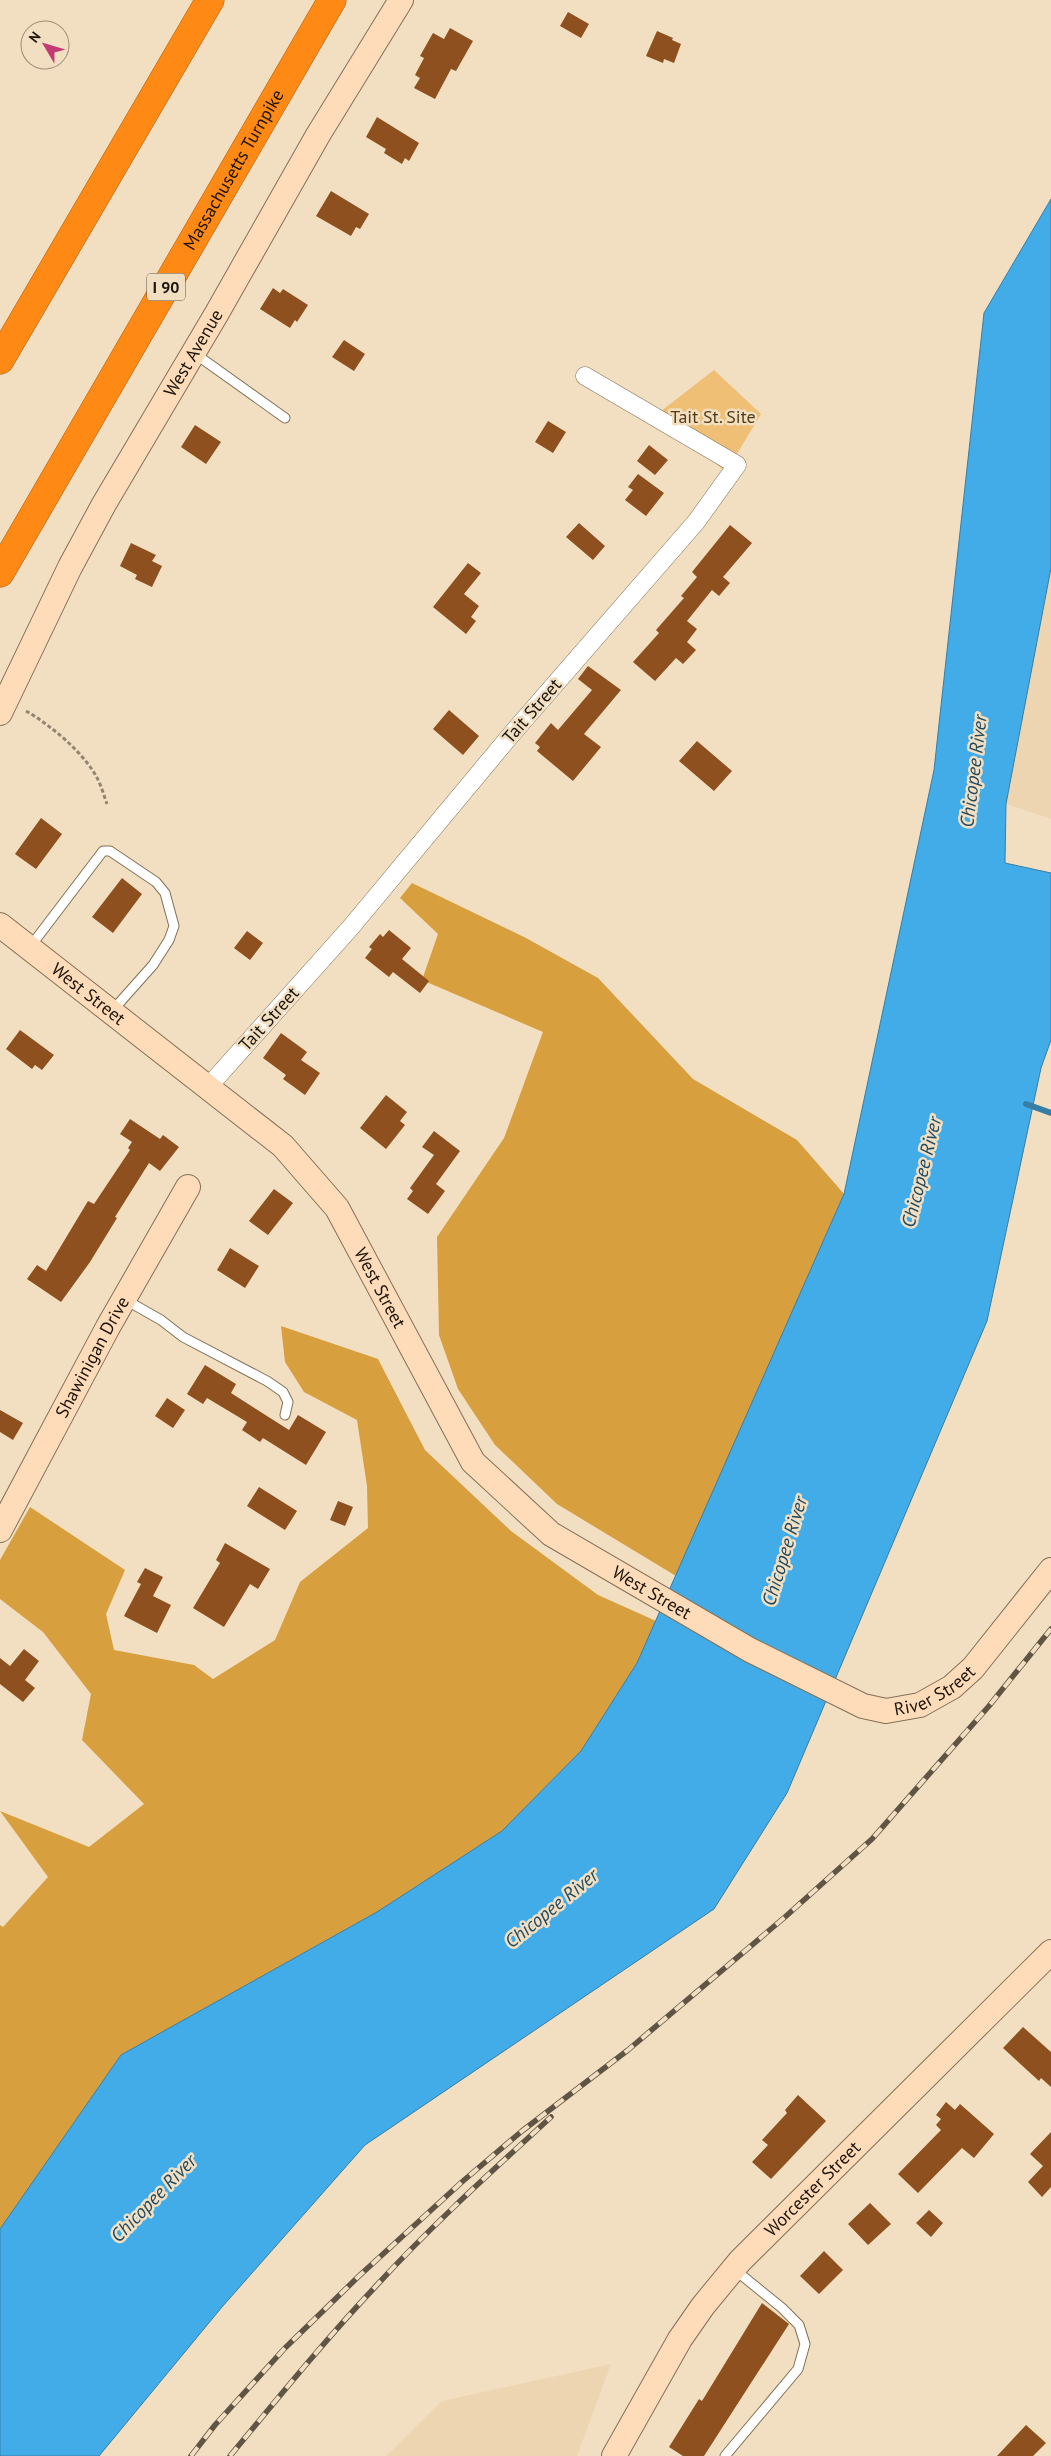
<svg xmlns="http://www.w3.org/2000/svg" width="1051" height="2456" font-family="'PT Sans',sans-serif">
<rect width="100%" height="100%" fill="#f2dfc2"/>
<path fill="#edd5b2" d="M1051,568V819L1006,804Z
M611,2364L577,2456H386L442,2401Z"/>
<path fill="#eebf75" d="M714,370L761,414L726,472L656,415Z"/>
<path fill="#d79f3e" d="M412,883L526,938L598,978L693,1079L797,1140L844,1194L676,1576L557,1504L495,1445L458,1389L439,1335L437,1237L504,1138L543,1032L422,980L438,934L400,898Z
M281,1326L378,1359L425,1450L511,1531L598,1595L656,1621L637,1663L581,1751L502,1831L377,1912L121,2055L0,2229V1925L3,1927L48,1877L0,1811L89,1847L144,1804L82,1740L91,1694L43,1632L0,1599V1560L30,1507L125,1570L106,1614L114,1650L194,1665L213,1679L275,1640L300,1582L368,1528L367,1486L357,1420L304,1392L285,1362Z"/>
<path fill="#42ace8" stroke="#367ea5" d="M1051,199V568L1006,804L1005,863L1051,873V1040L1041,1068L987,1321L787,1793L714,1909L365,2145L222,2307L99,2456H0V2229L121,2055L377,1912L502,1831L581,1751L637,1663L844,1194L934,770L984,313Z"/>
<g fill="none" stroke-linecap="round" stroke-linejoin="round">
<path stroke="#367ea5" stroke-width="6" d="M1026,1104L1051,1113"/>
</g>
<path fill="#8d501e" d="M568,12L589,24L581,38L560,26Z
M450,28L473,41L456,71L451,69L435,99L414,88L420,78L415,75L424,58L420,56L433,33L444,39Z
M657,31L673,38L672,40L681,44L674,63L664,59L663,63L646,56Z
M377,117L419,143L409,161L405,158L402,164L384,153L386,149L366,137Z
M331,191L369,214L360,229L356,227L351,236L316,216Z
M273,288L280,293L283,289L308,305L297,322L295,320L290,328L260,309Z
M344,340L365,354L354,371L332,357Z
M548,421L566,432L553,453L535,442Z
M195,425L221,442L206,464L181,447Z
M649,445L668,460L655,475L637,461Z
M638,474L664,493L646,516L625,500L633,490L628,487Z
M579,523L605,546L593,560L566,537Z
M730,525L752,543L723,577L730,583L719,596L712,590L687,621L697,629L687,642L696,650L683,664L676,658L655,681L633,662L659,633L656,630L684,598L681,596L697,577L692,572Z
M131,543L156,555L152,561L162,566L152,587L135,579L137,575L120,566Z
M468,563L481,573L464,594L479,606L471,617L476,621L466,634L433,607Z
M588,666L621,690L584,734L601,747L573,781L537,751L540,747L535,743L551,723L558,730L592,690L578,679Z
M449,710L479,736L463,755L433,729Z
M697,741L732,771L714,791L679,761Z
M41,818L62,834L36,869L15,854Z
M122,878L142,894L113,933L92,917Z
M389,930L411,948L402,959L429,981L420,993L393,972L389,977L365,958L372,949L369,947L380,934L383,937Z
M247,931L263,943L250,960L234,948Z
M20,1030L54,1055L42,1070L35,1065L32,1069L6,1049Z
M281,1033L307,1052L301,1060L320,1073L305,1095L283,1079L286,1075L263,1058Z
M386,1095L407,1112L400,1121L405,1125L386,1149L360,1128Z
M130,1119L160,1139L163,1135L179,1147L160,1171L149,1163L115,1217L117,1218L90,1262L61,1302L27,1279L37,1265L46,1271L88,1201L94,1204L130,1150L128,1148L132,1142L120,1134Z
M434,1131L460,1151L436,1184L445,1191L428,1214L407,1199L413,1191L410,1188L434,1155L422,1147Z
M274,1189L293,1203L268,1235L249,1221Z
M230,1248L259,1266L245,1288L217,1270Z
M205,1365L236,1384L231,1393L289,1430L298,1415L326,1432L306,1465L263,1438L260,1442L242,1430L247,1422L207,1398L203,1404L187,1394Z
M167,1398L185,1410L173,1428L155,1416Z
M0,1410L23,1423L13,1440L0,1432Z
M259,1487L297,1511L285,1530L247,1506Z
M338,1501L353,1507L345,1526L330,1520Z
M225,1543L270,1569L258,1589L250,1584L224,1627L193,1608L220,1563L216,1560Z
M145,1568L163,1577L153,1596L171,1605L157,1633L124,1616L141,1584L137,1582Z
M24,1649L39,1661L25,1680L35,1688L23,1702L0,1684V1658L10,1666Z
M1023,2027L1051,2052V2087L1041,2078L1039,2081L1003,2048Z
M798,2095L826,2121L771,2179L752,2162L768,2145L762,2140L787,2113L785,2110Z
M946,2102L955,2110L960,2104L994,2134L974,2158L962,2148L918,2193L898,2174L941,2130L936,2125L941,2119L936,2115Z
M1051,2132V2187L1042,2197L1028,2182L1043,2166L1030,2154Z
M870,2203L891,2224L868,2245L848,2224Z
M929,2210L943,2223L931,2237L916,2223Z
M824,2251L843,2270L819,2294L800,2276Z
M762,2303L789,2324L704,2456H683L669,2447L699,2399L702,2401Z
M1026,2425L1046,2443L1033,2456H997Z"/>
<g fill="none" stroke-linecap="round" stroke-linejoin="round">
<g stroke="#827158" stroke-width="11">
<path id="service" d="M194,353L285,418
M30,947L103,851H110L156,882L165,893L174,926L169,940L153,965L112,1011
M124,1299L161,1320L183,1337L267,1381L283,1392L288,1402L285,1415
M725,2456L798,2369L805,2344L799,2325L782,2308L734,2269"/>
</g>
<g stroke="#827158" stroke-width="19">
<path id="minor" d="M208,1087L351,927L510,736L696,522L737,465L585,376"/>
</g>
<g stroke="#827158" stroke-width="26">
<g id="secondary">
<path id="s1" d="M0,713L70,567L104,504L217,313L318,135L401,0"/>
<path id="s2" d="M0,925L283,1146L337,1208L473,1462L551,1534L750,1650L863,1706L886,1711L920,1705L952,1687L973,1668L1051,1570"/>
<path id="s3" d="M0,1530L108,1327L188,1187"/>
<path id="s4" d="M614,2456L680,2339L703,2306L740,2261L1051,1952"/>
</g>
</g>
<g stroke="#af6011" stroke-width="29">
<g id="motorway">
<path d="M0,360L210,0"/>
<path id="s5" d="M0,573L332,0"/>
</g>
</g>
<path stroke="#928570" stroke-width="3" stroke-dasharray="4 2.5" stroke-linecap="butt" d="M26,711C50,725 78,748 93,771C100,781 103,793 107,804"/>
<use href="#service" stroke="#fff" stroke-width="9"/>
<use href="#minor" stroke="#fff" stroke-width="18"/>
<use href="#secondary" stroke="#ffdcb9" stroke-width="24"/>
<use href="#motorway" stroke="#fe8915" stroke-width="28"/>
<g stroke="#605545" stroke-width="5.5">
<path id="rail" d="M191,2456L215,2425L285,2348L359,2276L463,2181L522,2131L628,2050L785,1917L872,1839L989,1706L1051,1629
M230,2456C278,2398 325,2340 376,2286C431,2226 491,2172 551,2117"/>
</g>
<use href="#rail" stroke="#f2dfc2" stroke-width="4" stroke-dasharray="11" stroke-linecap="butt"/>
</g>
<g text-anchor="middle" stroke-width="5" stroke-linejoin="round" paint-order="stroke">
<rect fill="#f2dfc2" stroke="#5c5141" stroke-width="1" x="147" y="273.5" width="38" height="27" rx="4"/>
<g font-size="16" font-weight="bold" fill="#1b140a">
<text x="166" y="293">I 90</text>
</g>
<g font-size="18" fill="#1b140a" stroke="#f2dfc2">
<text dy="6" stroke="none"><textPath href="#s5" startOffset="466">Massachusetts Turnpike</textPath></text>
<text dy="6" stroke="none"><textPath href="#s1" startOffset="409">West Avenue</textPath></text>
<text transform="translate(532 711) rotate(-49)" y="6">Tait Street</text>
<text dy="6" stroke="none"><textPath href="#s2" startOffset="112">West Street</textPath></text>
<text transform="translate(269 1019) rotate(-48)" y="6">Tait Street</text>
<text dy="6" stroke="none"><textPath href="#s2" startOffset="532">West Street</textPath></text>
<text dy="6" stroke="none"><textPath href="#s3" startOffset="196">Shawinigan Drive</textPath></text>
<text dy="6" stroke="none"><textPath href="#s2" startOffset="952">West Street</textPath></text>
<text dy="6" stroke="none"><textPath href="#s2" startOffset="1269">River Street</textPath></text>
<text dy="6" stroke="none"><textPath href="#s4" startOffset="335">Worcester Street</textPath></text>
</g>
<g font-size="18" fill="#533c14" stroke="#f2dfc2">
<text x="713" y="423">Tait St. Site</text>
</g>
<g font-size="19" font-style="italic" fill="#1e4962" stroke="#f2dfc2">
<text transform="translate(973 771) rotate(-83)" y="7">Chicopee River</text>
<text transform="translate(921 1172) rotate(-76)" y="7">Chicopee River</text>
<text transform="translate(784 1551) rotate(-73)" y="7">Chicopee River</text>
<text transform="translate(551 1908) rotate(-39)" y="7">Chicopee River</text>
<text transform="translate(153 2198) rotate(-46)" y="7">Chicopee River</text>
</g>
</g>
<g transform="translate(45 45) rotate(308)"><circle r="24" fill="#f2dfc2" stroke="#9c8e78"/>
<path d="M0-4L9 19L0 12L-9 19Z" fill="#c33a76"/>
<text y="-8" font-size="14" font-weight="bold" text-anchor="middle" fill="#1b140a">N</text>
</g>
</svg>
